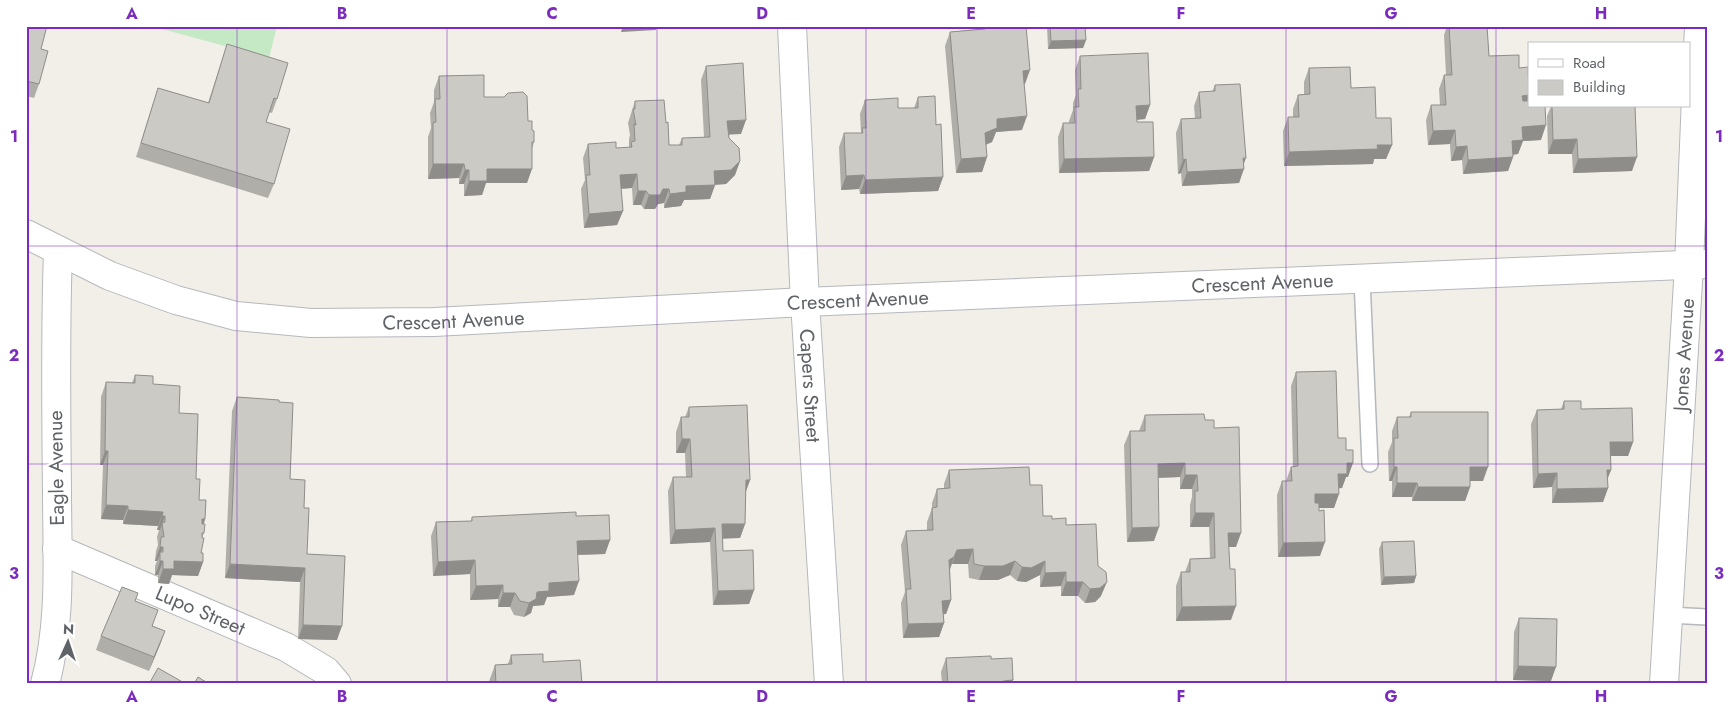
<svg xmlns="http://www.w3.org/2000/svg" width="1733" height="710" font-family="Jost,sans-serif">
<rect width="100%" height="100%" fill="#f1efe8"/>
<path fill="#c5e8c5" d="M151,26H277L269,58Z"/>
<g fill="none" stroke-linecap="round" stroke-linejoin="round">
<g stroke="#b5b8bc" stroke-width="18">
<path id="service" d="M1362,279L1370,464
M1668,615L1707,617"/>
</g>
<g stroke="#b5b8bc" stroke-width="30">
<g id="minor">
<path id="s1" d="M792,26L805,302L829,684"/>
<path id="s2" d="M26,234L110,276L176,300L236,316L311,323L434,322L805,302L1707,264"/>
<path id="s3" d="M57,549L286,647L326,671L337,684"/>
<path d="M45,684C62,621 57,555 57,491C56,411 55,332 58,252"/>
<path id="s4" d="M1664,684L1689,265L1699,26"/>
</g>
</g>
<use href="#service" stroke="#fff" stroke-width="15"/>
<use href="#minor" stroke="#fff" stroke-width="28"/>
</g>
<path fill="#afaea9" d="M26,26L41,49L39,84L34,98L26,96Z
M978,26H1026L1025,84H1024L1022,130L996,132L992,142L986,145L987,157L982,172L956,173L945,46L950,32L978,29Z
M1047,26H1085L1086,40L1083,48L1048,49Z
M1447,26H1487L1489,56L1519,68L1529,83V97L1528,101L1541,140L1523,141L1518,154L1513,155V157L1508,171L1463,174L1462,160L1451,161L1450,144L1428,145L1426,120L1431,105H1440L1439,89L1444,75H1446L1444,35Z
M227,44L277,99L272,113L269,112L266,122L274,184L268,198L136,157L158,88L208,103Z
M1080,56L1150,105L1145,119L1137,120V122L1154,157L1149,171L1059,173L1058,137L1063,123H1069V121L1073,110V103L1076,95L1075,70Z
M706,66L741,134H729V138L740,161L735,175L726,184L715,185L710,199L684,200L681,206L664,208V203L658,204L655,209H644L641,205H633L632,188L621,189L623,211L617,225L584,228L581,189L585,180L583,158L588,144L616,148H629V139L630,135L628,123L635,101L669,145H679L682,138L704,137L701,80Z
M1309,68L1351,88L1376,118L1392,145L1386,159H1374L1373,164L1284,166L1283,131L1288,117H1293V109L1298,95L1304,94V82Z
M439,76L484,97L528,121L532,130L534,142L532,149L527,183H486L482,195L464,196V184H459V178L428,179V137L431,128L430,113L434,102V90Z
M1215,85L1244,164L1239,183L1182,186L1181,173L1178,174L1176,133L1181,119L1195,118L1194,106L1199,92H1212Z
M918,97L936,125L943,177L938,191L860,194L859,189L841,190L839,147L844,133H861L860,114L865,100L898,108H914Z
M1551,106H1635L1632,171L1573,173L1572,154H1548L1547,116Z
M1296,372L1338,438L1346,450L1348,477H1346L1342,488H1339L1334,508H1319L1320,556L1278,557L1277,495L1282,481H1286L1291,467H1293L1291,386Z
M135,375L153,384L179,413L196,479L199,500L205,519L204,524V533L202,538L201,553L203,562L198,576L172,575L169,584L158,583V575H155V566L157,561H155L156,551L158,545L157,537L159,530H157L158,526L123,524V520L101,519L103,465H100L101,397L106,382L132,383Z
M237,397L279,402L290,479L304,508L307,554L337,640L298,639L300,582L225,578L232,411Z
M1564,401L1581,409L1633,442L1628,456H1610L1611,470L1608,478V488L1603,502L1552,503V487L1533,488L1531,424L1537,410L1561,409Z
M689,407L750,480L746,491L745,524L740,538H723V551L754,590L749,604L713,605L710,542L670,544L668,491L673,477H686L685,453H676V432L681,417H685Z
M1411,412L1483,481H1470V487L1465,501H1412V497H1392V481H1389L1388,452L1392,442V431L1397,417H1409Z
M1145,415L1205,420L1214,428L1236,547H1229L1231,620L1176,621V586L1181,572H1185L1190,559L1210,558L1209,527H1190V505L1192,497V489H1180V477L1158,478L1154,541L1127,542L1124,445L1130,431H1139Z
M949,470L1030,485L1043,516L1066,525L1098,566L1101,596L1095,602L1085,603L1078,596H1061V586L1040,587V575L1026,582L1017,581L1010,575L998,580H979L969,578L968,564H952L950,570L951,600L946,614H943L944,623L939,637L903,638L901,603L905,592L901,545L906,531L927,530V522L932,508V503L937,489L944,488V484Z
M576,516L610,540L605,554L577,555L574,595L547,597L544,605L533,606L531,613L524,617L514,615L510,607H498V599L470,600V574L433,576L431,536L436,522L471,521L472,517Z
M1382,542L1416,576L1414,583L1381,585L1379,549Z
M136,601L153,626L165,631L149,671L96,650L101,636Z
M1519,618L1551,681L1513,680L1514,632Z
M511,655L543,662L582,684H488L495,665L508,664Z
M946,658L991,659L1013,680L1012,684H942L941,672Z"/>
<path fill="#8f8d8a" d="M623,26H658L656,30L621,32Z
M1086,40L1083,48L1048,49L1051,41Z
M1030,70L1025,84L1018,85L1023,71Z
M1529,95L1525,109L1517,110L1522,96Z
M1150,105L1145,119L1131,120L1136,106Z
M1027,116L1022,130L996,132L992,142L979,147L985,133L997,119Z
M746,120L741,134L722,135L727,121Z
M1546,125L1541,140L1523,141L1518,154L1507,155L1512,141L1522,127Z
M1455,130L1450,144L1428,145L1433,131Z
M1577,139L1572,154H1548L1553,140Z
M1377,145H1392L1386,159H1374L1373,164L1284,166L1289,152Z
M1467,146L1462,160L1451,161L1456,147Z
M987,157L982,172L956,173L961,159Z
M1154,157L1149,171L1059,173L1064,159Z
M1513,157L1508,171L1463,174L1468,160Z
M1637,157L1632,171L1573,173L1578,159Z
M1246,158L1242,169H1244L1239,183L1182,186L1187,172Z
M1186,159L1181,173L1178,174L1183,160Z
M740,161L735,175L726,184L709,185L714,171Z
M433,164H464L459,178L428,179Z
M487,169H532L527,183H486L482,195L464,196L469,181Z
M465,170H469L464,184H459Z
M637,174L632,188L615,189L620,175Z
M864,175L859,189L841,190L846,176Z
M943,177L938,191L860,194L865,180Z
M715,185L710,199L684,200L681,206L664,208L670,194L686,186Z
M663,189H669L664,203L658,204L655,209H644L649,195Z
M638,191H646L641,205H633Z
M623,211L617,225L584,228L589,214Z
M682,439H690L685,453H676Z
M1610,442H1633L1628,456H1605Z
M105,451H108L103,465H100Z
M1185,463L1180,477L1152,478L1158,464Z
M1347,463H1353L1348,477H1346L1342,488L1333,489L1338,474Z
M1394,467H1397L1392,481H1389Z
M1470,467H1488L1483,481H1465Z
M1607,470H1611L1605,484Z
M1557,473L1552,487L1533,488L1538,474Z
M1185,475H1197L1192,489H1180Z
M746,480H750L745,494Z
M1397,483H1417L1412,497H1392Z
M1418,487H1470L1465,501H1412Z
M1608,488L1603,502L1552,503L1557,489Z
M1315,494H1339L1334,508H1310Z
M106,505L128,506L123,520L101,519Z
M128,510L163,512L158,526L123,524Z
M1195,513H1214L1209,527H1190Z
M162,516H165L160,530H157Z
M202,519H205L200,534Z
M722,524H745L740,538L717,539Z
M1159,527L1154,541L1127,542L1132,528Z
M715,528L710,542L670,544L675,530Z
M1228,533H1241L1236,547H1223Z
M610,540L605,554L572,555L577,541Z
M1325,542L1320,556L1278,557L1283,543Z
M160,547H163L157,561H155Z
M973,549L968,564H952L957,550Z
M954,557L949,571V560Z
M475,560L470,574L433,576L438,562Z
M160,561H163L158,575H155Z
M174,561L203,562L198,576L172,575L169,584L158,583L163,569Z
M1015,561L1010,575L998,580H979L984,566Z
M1045,561L1040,575L1026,582L1017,581L1022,567Z
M230,564L305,568L300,582L225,578Z
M1066,572L1061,586L1040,587L1045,573Z
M1416,576L1414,583L1381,585L1384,577Z
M579,581L574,595L547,597L544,605L533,606L531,613L524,617L529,603L537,592L549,583Z
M1066,582H1083L1078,596H1061Z
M1107,582L1101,596L1095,602L1085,603L1090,589Z
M503,585L498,599L470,600L476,586Z
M754,590L749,604L713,605L718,591Z
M503,593H515L510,607H498Z
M951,600L946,614L937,615L942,601Z
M1236,606L1231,620L1176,621L1182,607Z
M944,623L939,637L903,638L908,624Z
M303,625L342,626L337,640L298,639Z
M165,631L160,645L149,671L154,657Z
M1518,666L1556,667L1551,681L1513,680Z
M1013,680L1012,684H1002L1003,681Z"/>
<path fill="#cccac5" stroke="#8f8d8a" d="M26,26H47L41,49L48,51L39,84L26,81Z
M984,26H1026L1030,70L1023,71L1027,116L997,119V128L985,133L987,157L961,159L950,32L985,29Z
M1050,26H1085L1086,40L1051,41Z
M1449,26H1487L1489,56L1519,55V68L1528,67L1529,95L1522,96L1523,101H1529V106H1545L1546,125L1522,127L1523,140L1512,141L1513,157L1468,160L1467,146L1456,147L1455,130L1433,131L1431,105H1446L1444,75H1452Z
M227,44L288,63L277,99L274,98L266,122L290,129L274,184L141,143L158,88L209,103Z
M1148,53L1150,105L1136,106L1137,122H1153L1154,157L1064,159L1063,123H1075L1074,107H1079L1078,89H1081L1080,56Z
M743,63L746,120L727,121L729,138L739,148L740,161L731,170L714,171L715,185L686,186V192L670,194L669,189H663L660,195H649L646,191H638L637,174L620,175L623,211L589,214L586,175H590L588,144L616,142V148L632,147L631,142L635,141L634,124L636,125L633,109H635V101L664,100L666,123L668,122L669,145H682V138L710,137L706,66Z
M1350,67L1351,88L1375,87L1376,118H1391L1392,145H1377L1378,149L1289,152L1288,117H1299L1298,95L1310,94L1309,68Z
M484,75V97H504L508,93L523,92L527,96L528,121H532V130L534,131V142H532V169H487V181H469V170H465L464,164H433V123L436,122L435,99H440L439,76Z
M1240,84L1246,158H1243L1244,169L1187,172L1186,159L1183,160L1181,119L1201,118L1199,92L1215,91V85Z
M935,96L936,125L941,124L943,177L865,180L864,175L846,176L844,133H863L862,128H866L865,100L898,98V108H918V97Z
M1552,106H1635L1637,157L1578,159L1577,139L1553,140Z
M1336,371L1338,438H1346V450H1353V463H1347V474H1338L1339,494H1315V503H1319V511L1324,510L1325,542L1283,543L1282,481H1292L1291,467L1298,466L1296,372Z
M135,375L153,376V384L180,386L179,413L198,414L196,479H200L199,500H206L205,519H202V524H205L204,533H202V538H204L201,553H203V562L174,561V569H163V561H160V552H163V547H160L161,537H164L162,523L165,522V516H162L163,512L128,510V506L106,505L108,451H105L106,382L135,383Z
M237,397L279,400V402L293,403L290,479L305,480L304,508H309L307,554L345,556L342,626L303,625L305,568L230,564Z
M1564,401H1581V409L1632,408L1633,442H1610L1611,470H1607L1608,488L1557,489V473L1538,474L1537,410L1564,409Z
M747,405L750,480H746L745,524H722L723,551L753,550L754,590L718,591L715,528L675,530L673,477H692L690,439H682L681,417H689V407Z
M1411,412H1488V467H1470V487H1418L1417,483H1397V467H1394V438H1398L1397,417H1411Z
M1204,414L1205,420H1214V428L1239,427L1241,533H1228L1230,569H1235L1236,606L1182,607L1181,572H1190V559L1215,558L1214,513H1195V491H1198L1197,475H1185V463L1158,464L1159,527L1132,528L1130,431H1145V415Z
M1029,467L1030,485H1042L1043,516H1052V519L1066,518V525L1096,524L1098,566L1106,572L1107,582L1100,588L1090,589L1083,582H1066V572L1045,573V561L1031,568L1022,567L1015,561L1003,566H984L974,564L973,549L957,550L954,557L949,560L951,600L942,601L944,623L908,624L906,589H911L906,531L933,530L932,508L937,507V489L950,488L949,470Z
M576,512V516L609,515L610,540L577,541L579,581L549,583V591L537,592L536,599L529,603L520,601L515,593H503V585L476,586L475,560L438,562L436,522L472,521V517Z
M1414,541L1416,576L1384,577L1382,542Z
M122,587L138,593L135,601L158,610L152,626L165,631L154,657L101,636Z
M1519,618L1557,619L1556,667L1518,666Z
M543,654V662L580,660L582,684H496L495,665L512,664L511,655Z
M991,656V659L1012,658L1013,680L1003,681L1004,684H948L946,658Z
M158,668L186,684H149Z
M198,677L209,684H194Z"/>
<path fill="none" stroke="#7b2cbf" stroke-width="1" stroke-opacity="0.55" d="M237,26V684M447,26V684M657,26V684M866,26V684M1076,26V684M1286,26V684M1496,26V684M26,246H1707M26,464H1707"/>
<g text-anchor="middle" stroke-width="4" stroke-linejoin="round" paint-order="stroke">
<g font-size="20" fill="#5f6368" stroke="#fff">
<text dy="7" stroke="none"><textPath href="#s2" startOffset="1254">Crescent Avenue</textPath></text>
<text dy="7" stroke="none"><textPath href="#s2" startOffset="849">Crescent Avenue</textPath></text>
<text dy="7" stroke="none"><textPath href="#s2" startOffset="444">Crescent Avenue</textPath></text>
<text dy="7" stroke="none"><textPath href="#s4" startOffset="330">Jones Avenue</textPath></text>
<text dy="7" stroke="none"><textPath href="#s1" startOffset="360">Capers Street</textPath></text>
<text transform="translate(56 468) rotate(-91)" y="7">Eagle Avenue</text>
<text dy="7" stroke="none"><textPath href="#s3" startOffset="156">Lupo Street</textPath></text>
</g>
</g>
<rect width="1733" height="710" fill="none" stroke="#ffffff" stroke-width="55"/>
<rect x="1528" y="42" width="162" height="65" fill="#ffffff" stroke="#bfc1c3"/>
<rect x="1538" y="59" width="25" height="8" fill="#ffffff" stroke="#bfc1c3"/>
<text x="1573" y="68" font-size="15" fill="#5f6368">Road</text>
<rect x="1538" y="80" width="25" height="15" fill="#cccac5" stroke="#bfc1c3"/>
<text x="1573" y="92" font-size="15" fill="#5f6368">Building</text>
<g transform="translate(68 642) rotate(3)" stroke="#ffffff" stroke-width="4" paint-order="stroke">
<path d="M0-4L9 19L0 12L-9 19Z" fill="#5f6368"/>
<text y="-8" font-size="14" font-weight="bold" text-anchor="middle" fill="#5f6368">N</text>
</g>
<rect x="28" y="28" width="1678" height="654" fill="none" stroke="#7b2cbf" stroke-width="2"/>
<g font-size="16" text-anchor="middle" font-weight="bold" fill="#7b2cbf">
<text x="132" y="19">A</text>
<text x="342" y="19">B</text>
<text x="552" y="19">C</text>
<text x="762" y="19">D</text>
<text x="971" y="19">E</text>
<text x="1181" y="19">F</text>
<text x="1391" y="19">G</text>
<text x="1601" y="19">H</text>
<text x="14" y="142">1</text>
<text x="1719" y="142">1</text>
<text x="14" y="361">2</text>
<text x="1719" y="361">2</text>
<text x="14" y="579">3</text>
<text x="1719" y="579">3</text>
<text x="132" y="702">A</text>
<text x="342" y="702">B</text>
<text x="552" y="702">C</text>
<text x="762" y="702">D</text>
<text x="971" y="702">E</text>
<text x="1181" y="702">F</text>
<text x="1391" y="702">G</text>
<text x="1601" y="702">H</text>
</g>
</svg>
